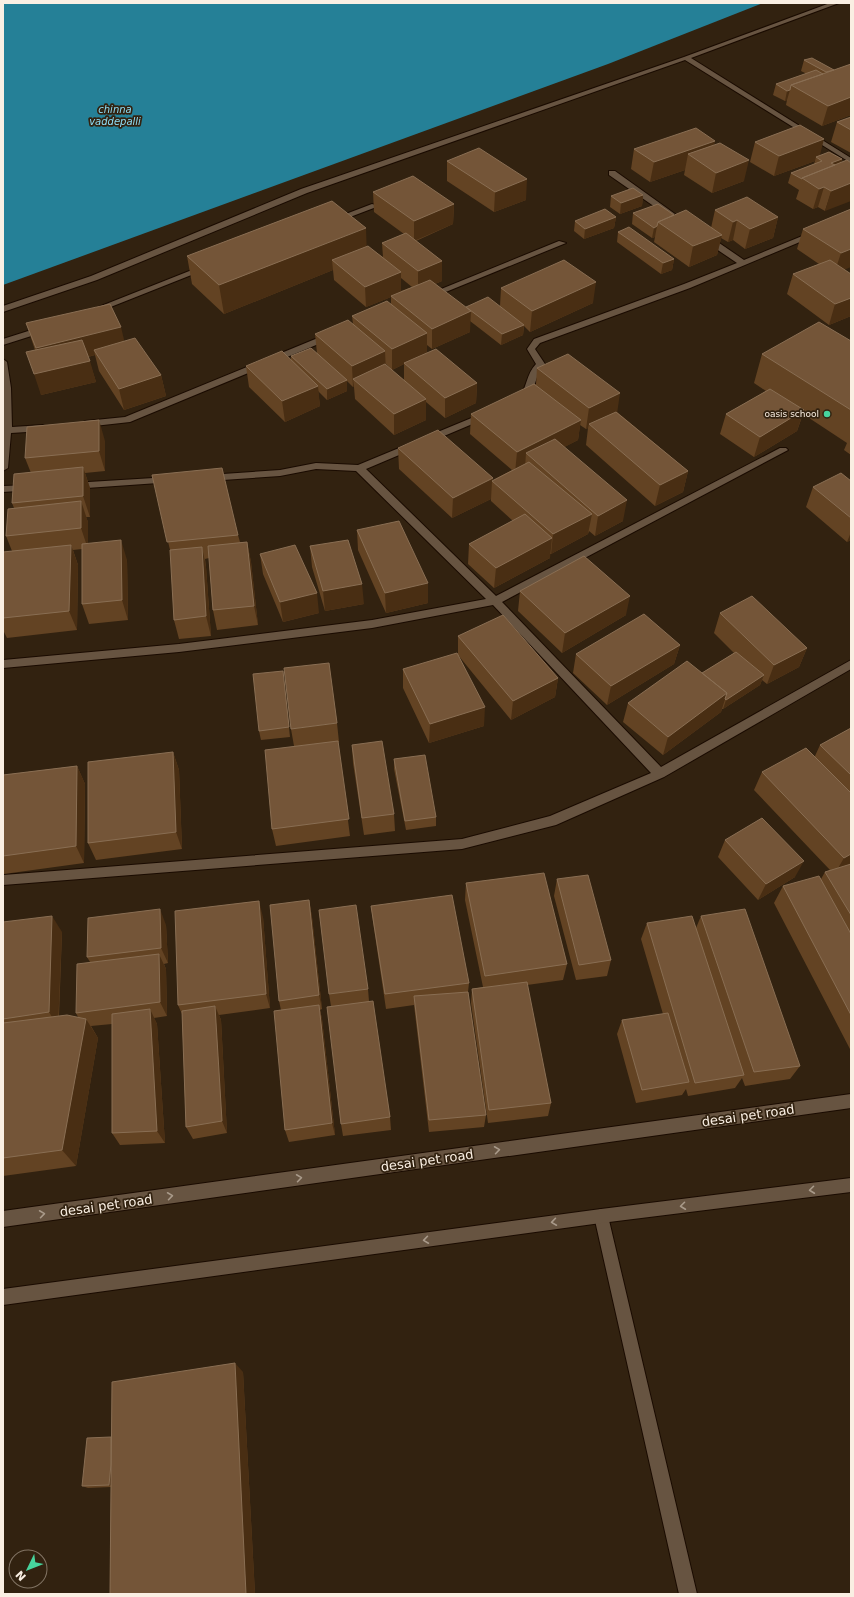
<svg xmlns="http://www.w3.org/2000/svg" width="854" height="1597" font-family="'DejaVu Sans',sans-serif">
<rect width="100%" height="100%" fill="#322210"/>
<path fill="#258097" d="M3,3H763L608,64L3,285Z"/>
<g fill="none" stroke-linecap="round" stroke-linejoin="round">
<g stroke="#1a0b00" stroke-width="2">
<path id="street" d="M830,3H839L691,58L851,158V163L685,60L307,193L97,280L3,312V306L91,276L301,189L684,57Z
M609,171H615L675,214L668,216L609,175Z
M372,204L379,206L337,222L330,220Z
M812,232L819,234L690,288L540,343L535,349L545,364L539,371L530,399L523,402L518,399C527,389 526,374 536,364L527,349L534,339L684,284L737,263L703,240V236H709L744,260Z
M559,241L566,243L431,298H425L424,296Z
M202,266L209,268L98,312L95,313L91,310Z
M44,326L47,327V331L3,345V339Z
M330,333L333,334V338L130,422L85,427L80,424L85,421L125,417Z
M3,359L7,362L11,388L12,427L43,425L48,428L43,431L11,433L8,468L3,471Z
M486,412L491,415L489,417L366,469L496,596L780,448H786L788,450L502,602L661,767L851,660V669L664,777L556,825L462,849L3,885V875L462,839L550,816L651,773L493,605L372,628L179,652L3,668V660L179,644L372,620L486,599L356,471L316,469L280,476L208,481L203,478L208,475L280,470L316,463L358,465Z
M170,477L173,478L175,480L173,482L72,489L67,486L72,483Z
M30,485L35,488L33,490L3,492V486Z
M601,1209L606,1211L608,1216L697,1594H679L594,1216L596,1211Z"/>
</g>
<g stroke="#1a0b00" stroke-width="2">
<path id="secondary" d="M851,1094V1108L3,1227V1211Z
M851,1178V1192L601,1223L3,1305V1289L601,1209Z"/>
</g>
<use href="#street" fill="#675441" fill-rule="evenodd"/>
<use href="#secondary" fill="#675441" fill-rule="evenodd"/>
</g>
<path fill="#634323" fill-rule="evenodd" d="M804,60L834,70L851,64V115L822,126L786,105L787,100L785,101L773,95L776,84L807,74L801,71Z
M851,117V153L831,142L837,122Z
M755,142L820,155L842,159L825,211L818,207L813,209L796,199L799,190L788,183L791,173L814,164L815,161L774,176L750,162Z
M714,145L744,181L712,193L684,175L685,170L650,182L631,169L634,149Z
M447,161L526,200L494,212L447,181Z
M373,192L454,204L453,224L416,241L442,261V281L435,284L466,308V307L500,306L501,288L593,303L530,332L524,326L523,335L501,345L470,321V332L432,349L427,345V353L477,383L476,403L445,418L426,402V420L394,435L355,399L354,387H353L347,381V391L327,400L318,391L320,406L285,422L249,387L246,366L291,360V356L317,353L315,334L353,324L352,316L391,305V297L366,307L334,280L333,270L224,314L192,284L187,256L367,246L383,257L382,243L404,234L374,212ZM401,278L412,287L401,291ZM386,364L392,370L404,364V381L386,365Z
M643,195L642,206L620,214L610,207L611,196Z
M851,209L844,270L851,274V316L829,325L787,294L793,274L819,264L797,249L803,229Z
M715,210L778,217L773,238L745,249L733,240L728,242L721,238L717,255L689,267L654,242L655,237L652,238L632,224L633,213L674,215L711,228Z
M616,217L614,228L584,239L574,231L575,221Z
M618,232L674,259L672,270L661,274L617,242Z
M26,323L124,341L161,375L166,396L124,410L99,371L95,355L88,357L96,382L41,395L35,350Z
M851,341V455L844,450L847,443L803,414L797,431L754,457L720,434L726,414L766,391L754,383L762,354Z
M537,368L617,412L688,471L683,492L655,506L586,445L588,428L586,429L580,425L578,440L564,447L623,521L595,536L589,531L588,534L551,554H550V558L494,588L468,564L469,544L513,521L491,501V499L452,518L399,469L398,448L493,480L512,470L470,434L471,414L536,384Z
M105,441V471L85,473L90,488V517H86L88,522V544L127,560L128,620L89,624L82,604V549L73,550L78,565L77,630L7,638L3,630V552L12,551L6,536L14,508L12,503L31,473L25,458Z
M152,475L238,535L240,542H247L251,562L258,625L217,630L213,610L209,558L205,559L206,567L211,636L179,639L174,620L171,554Z
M851,481V540L847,542L806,507L813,487Z
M357,530L428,603L386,613L358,550Z
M310,546L364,604L325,611L312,567Z
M260,554L319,613L283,622L263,574Z
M520,591L626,615L562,653L518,611Z
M720,613L807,648L799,667L767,684L762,680L760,685L723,709H722L721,712L663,755L623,722L628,703L702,673L734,653L714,633Z
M458,636L558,678L555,697L511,720L458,655L484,726L429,743L403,688V669L458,655Z
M680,645L674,664L607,705L573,673L576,654Z
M284,681L290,737L261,740L259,731Z
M337,723L339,742H338L350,836L276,846L272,829L294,746L291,729Z
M851,728V1051L774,903L783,886L821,879L825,872L830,870L754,790L762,772L815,756L820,745Z
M352,745L394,814L395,831L364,835L353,763Z
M173,752L179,770L182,849L96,860L88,843Z
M394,759L436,817V826L406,830L394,769Z
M77,766L85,784L84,863L4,874L3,872V775Z
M725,840L795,877L758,900L718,857Z
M557,879L611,960L607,976L576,980L554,896Z
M466,883L567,964L563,980L527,985L551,1103L548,1116L488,1123L471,1003L472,989L483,987L465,900Z
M309,900L312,917L322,1009L320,1010L322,1019L335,1135L289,1142L285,1130L281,1010L279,1001Z
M371,906L469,983L468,992L486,1115L484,1127L429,1132L414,1005L386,1009L373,922Z
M701,916L800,1066L790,1079L745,1086L742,1078L735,1088L688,1096L686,1089L682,1095L636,1103L617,1034L622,1020L663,1014L641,939L647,923L696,928Z
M263,917L270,1008L219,1015L221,1020L227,1133L193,1139L186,1127L182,1014L178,1005Z
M3,922L62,932L59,1016L78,1017L76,1013L90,962L87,957L166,925L168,963L164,964L166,969L167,1016L154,1018L157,1024L165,1143L120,1145L112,1133V1024L91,1026L98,1038L76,1166L3,1176Z
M368,989L369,1001L390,1117L391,1130L343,1136L341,1124L331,1006L329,994Z
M243,1372L255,1594H110L111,1487L88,1488L82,1486L111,1437Z"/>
<path fill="#492e13" d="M790,90L787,100L785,101L787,91Z
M851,97V115L822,126L828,106Z
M824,139L819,159L816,157L815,161L774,176L779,156Z
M715,141L711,161L688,154L685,170L650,182L654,162Z
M842,159L839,169L831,163Z
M749,160L744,181L712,193L716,173Z
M527,179L526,200L494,212L495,192Z
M851,183V201L825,211L831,191Z
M824,187L818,207L813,209L819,189Z
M643,195L642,206L620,214L621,203Z
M454,204L453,224L414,241V221Z
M616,217L614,228L584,239L585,229Z
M778,217L773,238L745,249L750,229Z
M737,220L733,240L728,242L733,222Z
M657,226L655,237L652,238L654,228Z
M366,228L367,257L332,260L333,270L224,314L219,285Z
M722,235L717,255L689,267L693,246Z
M851,249V267L834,274L841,253Z
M674,259L672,270L661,274L663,263Z
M442,261V281L418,291V271Z
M401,272V293L391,296V297L366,307L365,287Z
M596,282L593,303L530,332L532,311Z
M851,298V316L829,325L835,304Z
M471,311L470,332L432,349V329Z
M524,325L523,335L501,345L502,334Z
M121,327L126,348L94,350L95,355L43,368L36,348Z
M427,333V354L404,363V364L392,370V349Z
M385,351L386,372L353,379L354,387H353L352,366Z
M90,361L96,382L41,395L34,374Z
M161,375L166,396L124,410L119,389Z
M347,380V391L327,400V389Z
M477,383L476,403L445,418V398Z
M318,386L320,406L285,422L282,401Z
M620,393L617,414L589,424L588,428L586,429L589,408Z
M426,399V420L394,435V414Z
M804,410L797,431L754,457L760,437Z
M99,420L105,441V471L99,451Z
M581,420L578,440L536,462L526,453L525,468L515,473L517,452Z
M83,467L90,488V517L83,496Z
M688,471L683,492L655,506L660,485Z
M493,478V482L492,481L491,499L452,518L453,498Z
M627,500L623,521L595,536L598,516Z
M81,501L88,522V549L81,528Z
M592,514L588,534L551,554L553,534Z
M851,532V540L847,542Z
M552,538L550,558L494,588L496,568Z
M121,540L127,560L128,620L122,600Z
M247,542L251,562L258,625L254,606Z
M71,545L78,565L77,630L69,611Z
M202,547L206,567L211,636L206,616Z
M428,583V603L386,613L385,593Z
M362,584L364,604L325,611L323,591Z
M317,593L319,613L283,622L280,602Z
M630,596L626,615L562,653L565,633Z
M680,645L674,664L607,705L611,686Z
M807,648L799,667L767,684L774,665Z
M764,675L760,685L723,709L726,700Z
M558,678L555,697L511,720L513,701Z
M727,693L721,712L663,755L668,737Z
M485,707L484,726L429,743L430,724Z
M173,752L179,770L182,849L176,832Z
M77,766L85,784L84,863L76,846Z
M851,854V865L834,875L844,858Z
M804,861L795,877L758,900L766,884Z
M309,900L312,917L322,1009L319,995Z
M259,901L263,917L270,1008L266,994Z
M160,909L166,925L168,963L161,948Z
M52,916L62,932L58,1027L49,1012Z
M159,954L166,969L167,1016L160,1002Z
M319,1005L322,1019L335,1135L332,1123Z
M215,1006L221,1020L227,1133L222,1121Z
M150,1009L157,1024L165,1143L157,1131Z
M86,1019L98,1038L76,1166L62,1150Z
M235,1363L243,1372L255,1594H246Z
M114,1437V1486L109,1485Z"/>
<path fill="#745538" stroke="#896e53" d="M812,58L834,70L826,72L804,60Z
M851,64V97L828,106L791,85Z
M816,70L823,74L791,85L790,90L787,91L776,84Z
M851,117V130L837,122Z
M800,125L824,139L779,156L755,142Z
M696,128L715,141L654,162L634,149Z
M720,143L749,160L716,173L688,154Z
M479,148L527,179L495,192L447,161Z
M829,152L842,159L831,163L835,165L802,178V179L791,173L822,161L816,157Z
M847,160L851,163V183L831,191L824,187L819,189L802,178Z
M413,176L454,204L414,221L373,192Z
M633,188L643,195L621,203L611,196Z
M747,197L778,217L750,229L737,220L733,222L715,210Z
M332,201L366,228L219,285L187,256Z
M658,204L674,215L658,222L657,226L654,228L633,213Z
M605,209L616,217L585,229L575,221Z
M851,209V249L841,253L803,229Z
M686,210L722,235L693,246L658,222Z
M629,227L674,259L663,263L618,232Z
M406,233L442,261L418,271L382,243Z
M368,246L401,272L365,287L332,260Z
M564,260L596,282L532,311L501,288Z
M830,260L851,274V298L835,304L793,274Z
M430,280L471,311L432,329L391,296Z
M488,297L524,325L502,334L466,307Z
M387,301L427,333L392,349L352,316Z
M110,304L121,327L36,348L26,323Z
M348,320L385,351L352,366L315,334Z
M819,322L851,341V410L762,354Z
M135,338L161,375L119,389L94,350Z
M82,340L90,361L34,374L26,352Z
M311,348L347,380L327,389L291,356Z
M436,349L477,383L445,398L404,363Z
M282,351L318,386L282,401L246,366Z
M568,354L620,393L589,408L537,368Z
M385,364L426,399L394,414L353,379Z
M534,384L581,420L517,452L471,414Z
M770,389L804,410L760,437L726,414Z
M616,412L688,471L660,485L589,424Z
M99,420V451L25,458L27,427Z
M438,430L493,478L453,498L398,448Z
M555,439L627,500L598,516L526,453Z
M529,462L592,514L553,534L492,481Z
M83,467V496L12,503L14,474Z
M222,468L238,535L167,542L152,475Z
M841,473L851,481V518L813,487Z
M81,501V528L6,536L8,509Z
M525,514L552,538L496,568L469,544Z
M399,521L428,583L385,593L357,530Z
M121,540L122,600L82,604V544Z
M348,540L362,584L323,591L310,546Z
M247,542L254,606L213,610L208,546Z
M71,545L69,611L3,618V552Z
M295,545L317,593L280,602L260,554Z
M202,547L206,616L174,620L170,550Z
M584,556L630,596L565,633L520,591Z
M752,596L807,648L774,665L720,613Z
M644,614L680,645L611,686L576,654Z
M503,615L558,678L513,701L458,636Z
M736,652L764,675L726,700L725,699L727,693L702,673Z
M457,653L485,707L430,724L403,669Z
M687,661L727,693L668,737L628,703Z
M329,663L337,723L291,729L284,668Z
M283,671L289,727L259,731L253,674Z
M851,728V775L820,745Z
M338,741L349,819L272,829L265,750Z
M382,741L394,814L362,818L352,745Z
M806,748L851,793V854L844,858L762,772Z
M173,752L176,832L88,843V762Z
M425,755L436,817L405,821L394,759Z
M77,766L76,846L3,856V775Z
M762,818L804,861L766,884L725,840Z
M851,864V915L825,872Z
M544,873L567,964L485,976L466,883Z
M588,875L611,960L579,965L557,879Z
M819,876L851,934V1015L783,886Z
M452,895L469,983L385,994L371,906Z
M309,900L319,995L279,1001L270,905Z
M259,901L266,994L178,1005L175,911Z
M356,905L368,989L329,994L319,910Z
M160,909L161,948L87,957L88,918Z
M745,909L800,1066L754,1072L701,916Z
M52,916L49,1012L3,1019V922Z
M692,916L744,1075L695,1083L647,923Z
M159,954L160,1002L76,1013L77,964Z
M527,982L551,1103L489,1110L472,989Z
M468,992L486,1115L429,1120L414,996Z
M373,1001L390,1117L341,1124L327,1007Z
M319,1005L332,1123L285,1130L274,1011Z
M215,1006L222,1121L186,1127L182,1011Z
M150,1009L157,1131L112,1133V1014Z
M668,1013L689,1082L642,1090L622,1020Z
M67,1015L86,1019L62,1150L3,1158V1023Z
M235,1363L246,1594H110L112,1382Z
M111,1437V1464L109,1485L82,1486L87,1438Z"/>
<defs><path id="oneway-chevron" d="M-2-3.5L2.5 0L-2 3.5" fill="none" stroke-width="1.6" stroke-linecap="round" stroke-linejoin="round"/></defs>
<g stroke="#a99a8a">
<use href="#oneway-chevron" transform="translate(497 1150) rotate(-8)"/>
<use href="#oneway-chevron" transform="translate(299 1178) rotate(-8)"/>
<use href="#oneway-chevron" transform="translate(812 1190) rotate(173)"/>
<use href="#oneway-chevron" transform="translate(170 1196) rotate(-8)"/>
<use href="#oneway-chevron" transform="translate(683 1206) rotate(173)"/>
<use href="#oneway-chevron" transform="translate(42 1214) rotate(-8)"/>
<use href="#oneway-chevron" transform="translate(554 1222) rotate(172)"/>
<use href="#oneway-chevron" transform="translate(426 1240) rotate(172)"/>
</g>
<circle fill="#47d49d" stroke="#322210" stroke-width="1.5" cx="827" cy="414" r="4"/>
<g text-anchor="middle" stroke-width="3.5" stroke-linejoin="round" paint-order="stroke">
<g font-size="9" fill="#faefe3" stroke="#322210" text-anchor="end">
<text x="819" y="417">oasis school</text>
</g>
<g font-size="10" font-style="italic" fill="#8edef6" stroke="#322210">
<text x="115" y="113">chinna<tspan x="115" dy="12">vaddepalli</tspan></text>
</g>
<g font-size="13" fill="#faefe3" stroke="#322210">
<text transform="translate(748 1115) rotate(-8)" y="5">desai pet road</text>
<text transform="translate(427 1160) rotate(-8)" y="5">desai pet road</text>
<text transform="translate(106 1205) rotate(-8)" y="5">desai pet road</text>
</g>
</g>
<rect width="854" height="1597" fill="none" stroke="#faefe3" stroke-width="8"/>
<g transform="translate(28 1569) rotate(227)"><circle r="19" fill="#322210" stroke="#827464"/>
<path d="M0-3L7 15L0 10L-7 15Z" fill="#47d49d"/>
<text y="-6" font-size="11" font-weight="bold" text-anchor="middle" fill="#faefe3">N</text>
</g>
</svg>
